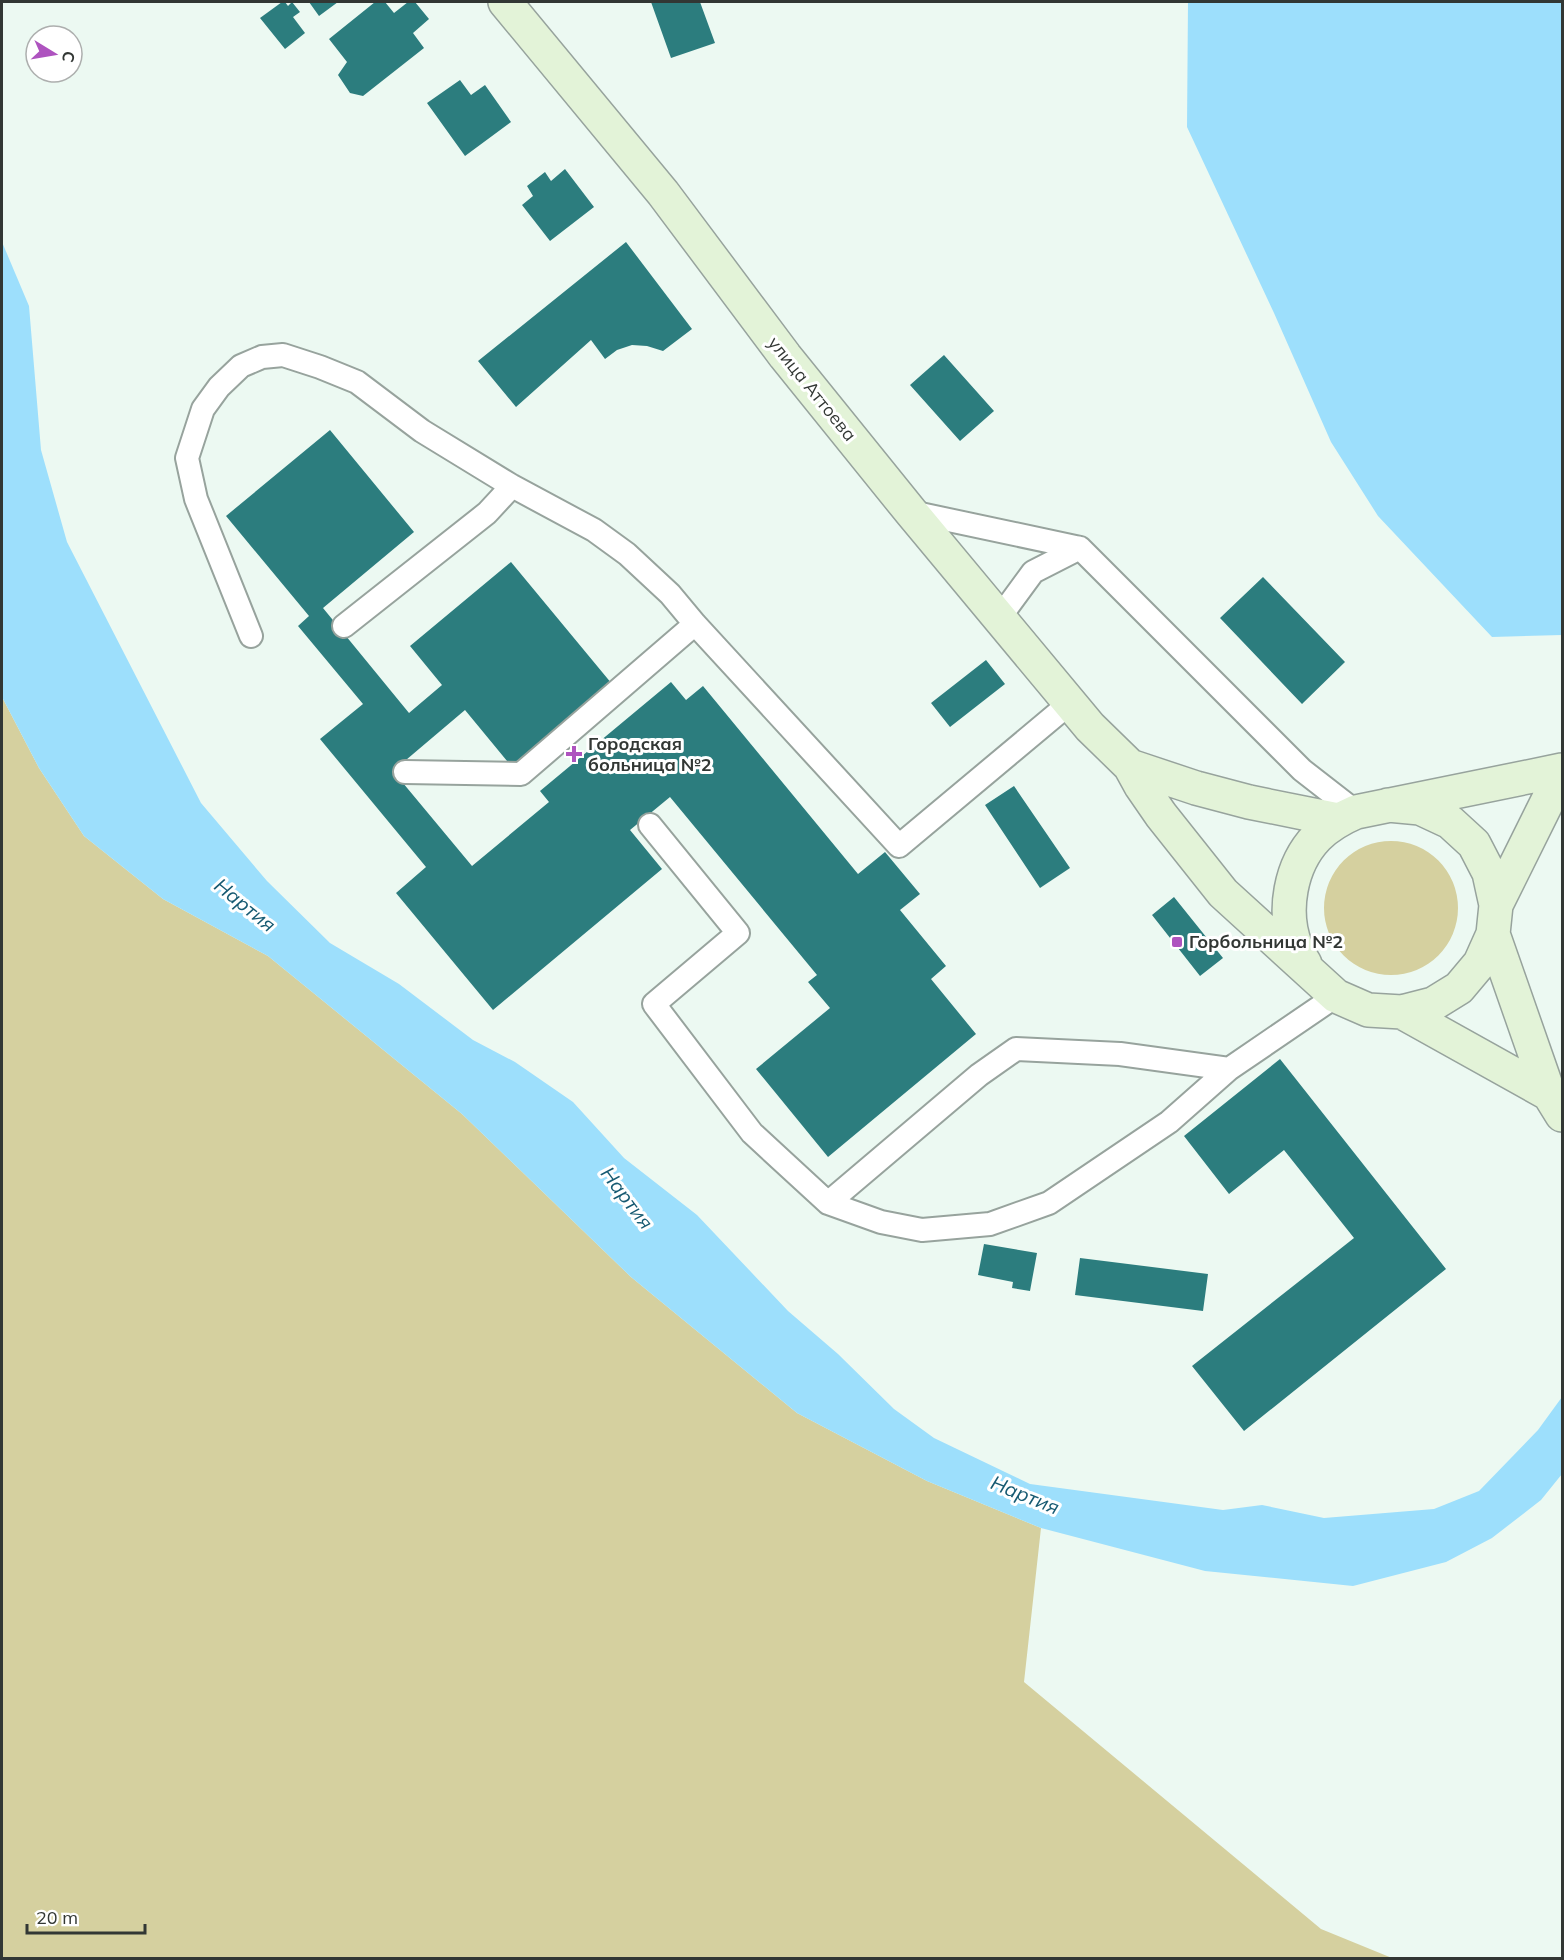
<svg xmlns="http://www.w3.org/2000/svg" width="1564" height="1960" font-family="Mulish,sans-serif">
<rect width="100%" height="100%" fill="#ecf9f2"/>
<path fill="#d5d09f" d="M2,697L39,768L84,836L163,899L268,956L462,1114L631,1277L797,1413L927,1481L1041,1528L1024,1682L1321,1929L1392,1958H2Z
M1324 908a67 67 0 1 1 134 0a67 67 0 1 1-134 0Z"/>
<path fill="#9ddffc" d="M1188,2H1562V635L1492,637L1378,516L1331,442L1274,313L1187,127Z
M2,242L29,306L41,450L67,542L201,803L267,881L330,943L399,984L473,1040L515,1062L573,1102L624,1158L697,1215L788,1311L838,1354L894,1409L934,1438L1030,1484L1223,1510L1262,1505L1324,1518L1434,1509L1479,1491L1538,1430L1562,1397V1474L1541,1500L1492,1538L1446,1562L1353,1586L1205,1571L1041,1528L927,1481L797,1413L631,1277L462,1114L268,956L163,899L84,836L39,768L2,697Z"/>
<path fill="#2c7d7e" d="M282,2H285L288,6L292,2L300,12L293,17L305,33L285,49L260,18Z
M309,2H338L319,16Z
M375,2H385L394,13L408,2H415L429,19L413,33L424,48L363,96L350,93L338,75L347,62L329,39Z
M651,2H700L715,43L671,58Z
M460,80L471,95L485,85L511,122L465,156L427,103Z
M565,169L594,207L550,241L522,205L533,196L527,186L545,172L551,181Z
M626,242L692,329L663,351L647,346L632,345L617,350L605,359L591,340L516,407L478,361Z
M944,355L994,411L960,441L910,385Z
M330,430L414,532L323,608L409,713L442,685L410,646L511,562L612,684L512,767L465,710L393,771L472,866L549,802L540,791L671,682L686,700L703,686L858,874L885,852L920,894L900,910L946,966L931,979L976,1034L828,1157L756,1069L830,1008L808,982L817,975L670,797L630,830L662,869L493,1010L396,893L426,867L320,739L363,704L298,626L309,616L226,516Z
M1263,577L1345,662L1302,704L1220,618Z
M986,660L1005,684L950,727L931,703Z
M1014,786L1070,868L1040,888L985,805Z
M1174,897L1223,958L1200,976L1152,915Z
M1280,1059L1446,1269L1244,1431L1192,1366L1354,1238L1284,1150L1229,1194L1184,1136Z
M984,1244L1037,1253L1030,1291L1012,1288L1013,1282L978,1275Z
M1080,1258L1208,1274L1203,1311L1075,1295Z"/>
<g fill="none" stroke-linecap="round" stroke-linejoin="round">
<g stroke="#97a39d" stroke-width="26">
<path id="lane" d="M911,512L1080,548
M1000,617L1033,572L1080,548L1302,770L1356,812
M344,626L487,513L512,486
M251,636L196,499L187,458L203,409L219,387L241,366L262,357L283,355L320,367L357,382L422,431L512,486L594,530L627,554L670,594L695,624L899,846L1070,703
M405,772L521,774L695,624
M650,825L738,933L654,1004L752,1133L828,1203L881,1222L922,1230L990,1224L1049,1203L1169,1122L1229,1069L1336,996
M828,1203L979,1075L1016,1049L1120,1054L1229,1069"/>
</g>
<g stroke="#97a39d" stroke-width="36">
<path id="secondary" d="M505,2L663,193L785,356L911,512L1090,727L1130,766L1141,786L1161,815L1223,893L1336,996L1368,1010L1402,1012L1433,1004L1459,988L1480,963L1493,934L1496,905L1489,873L1474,844L1450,822L1420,808L1388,805
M1130,766L1196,788L1249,802L1338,820
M1496,905L1562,772
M1493,934L1549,1094L1562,1115
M1305,964C1302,959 1298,953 1296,947C1282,912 1290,865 1317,837C1328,826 1342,818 1356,812L1562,770
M1402,1012L1549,1094"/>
</g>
<use href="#lane" stroke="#fff" stroke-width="22"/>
<use href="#secondary" stroke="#e3f3d8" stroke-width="33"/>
</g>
<g fill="#ae53bf" stroke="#fff" stroke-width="2">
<path d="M571 745h6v6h6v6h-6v6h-6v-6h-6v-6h6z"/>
<rect x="1171" y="936" width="12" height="12" rx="3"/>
</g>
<g text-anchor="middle" stroke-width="6" stroke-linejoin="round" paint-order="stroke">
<g font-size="18" fill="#323734" stroke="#fff">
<text transform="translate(812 389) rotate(51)" y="6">улица Аттоева</text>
</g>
<g font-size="18" font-weight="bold" fill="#323734" stroke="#fff" text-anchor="start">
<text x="588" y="750">Городская<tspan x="588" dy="21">больница №2</tspan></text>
<text x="1189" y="948">Горбольница №2</text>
</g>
<g font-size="20" font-style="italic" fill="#165a72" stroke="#fff">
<text transform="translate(245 905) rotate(39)" y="7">Нартия</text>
<text transform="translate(627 1198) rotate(53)" y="7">Нартия</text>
<text transform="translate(1025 1495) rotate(22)" y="7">Нартия</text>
</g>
</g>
<rect width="1564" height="1960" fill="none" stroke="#323734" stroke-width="6"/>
<g transform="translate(54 54) rotate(101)"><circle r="28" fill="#ffffff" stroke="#adafae" stroke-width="1.5"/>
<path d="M0-4.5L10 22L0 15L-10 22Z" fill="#ae53bf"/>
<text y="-9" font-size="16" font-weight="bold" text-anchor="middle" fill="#323734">С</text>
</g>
<path d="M27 1924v9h118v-9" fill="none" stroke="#323734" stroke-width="3"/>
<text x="36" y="1924" font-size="18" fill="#323734" stroke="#ffffff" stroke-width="4.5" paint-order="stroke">20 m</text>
</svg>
